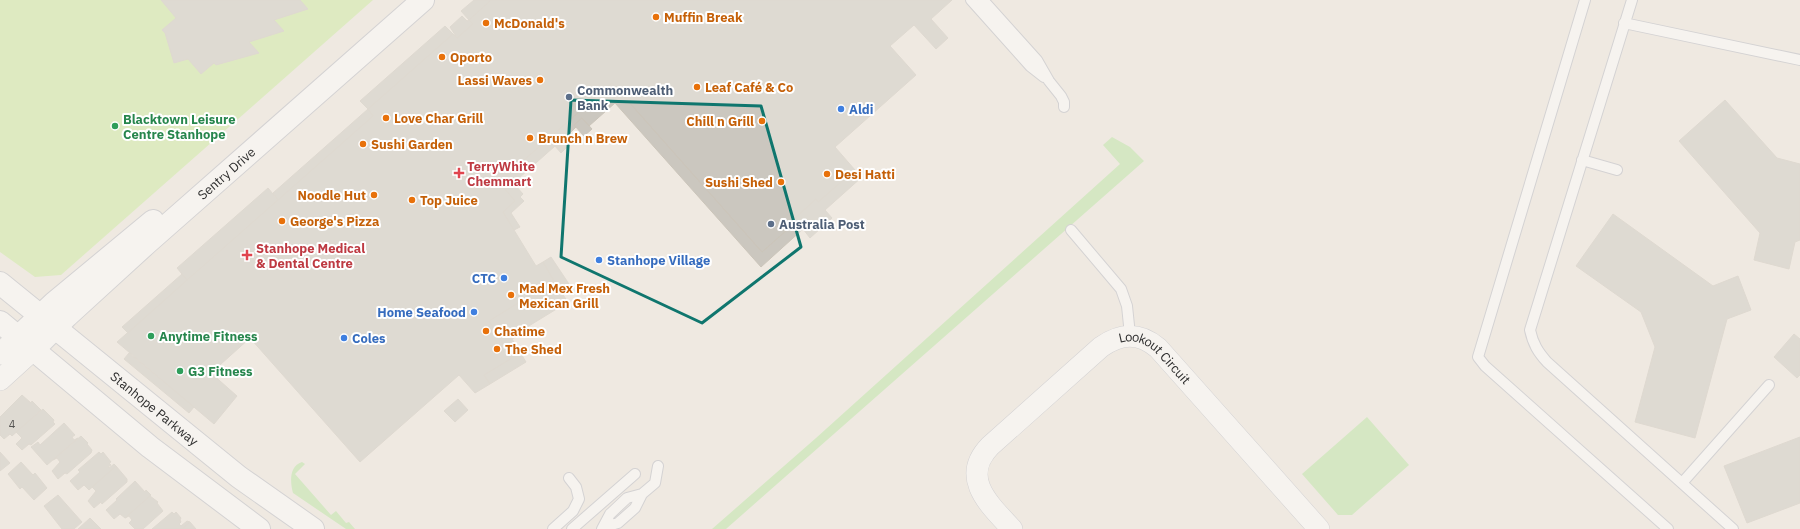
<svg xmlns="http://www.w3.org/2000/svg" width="1800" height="529" font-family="'IBM Plex Sans',sans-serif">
<rect width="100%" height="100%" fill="#efe9e1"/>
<path fill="#b6e59e" d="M1112,137L1130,147L1144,161L726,529H712L816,438L1120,164L1103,145Z
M1367,417L1409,465L1352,515H1338L1302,474Z
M302,462L305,464L295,474L331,515L336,511L346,523L349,522L355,529H346L293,493C290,482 289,466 302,462Z"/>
<path fill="#c9ec9a" d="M0,0H373L61,275L35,277L0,252Z"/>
<path fill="#cbc7bf" stroke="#cbc5ba" d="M161,0H300L308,9L274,20L284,31L249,42L259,53L216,65L214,63L201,74L188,59L174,63L165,33L162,30L176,18Z
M474,0H491L469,20L461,11Z
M491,0H952L931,19L948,38L936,49L914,25L890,46L916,75L835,147L855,170L818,202L816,199L794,219L796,222L762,252L612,83L499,182L515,201L503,212L536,266L543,262L554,281L489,321L512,358L484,375L490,384L475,393L459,375L360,462L250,338L211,373L237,396L214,424L117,342L373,116L368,109L453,34L457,38L473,24L469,20Z
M462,16L467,21L469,20L473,24L457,38L450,27Z
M445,26L453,34L368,109L360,101Z
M612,83L762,252L796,222L794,219L816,199L818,202L855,170L862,177L825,210L832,218L810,238L803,229L761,267L615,103L589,126L582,118L574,125L576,127L568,135L573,141L561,153L555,146L510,186L512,188L515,185L523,194L520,197L524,201L511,213L520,227L514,230L503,212L515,201L499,182Z
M1725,100L1777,158L1800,164V240L1795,242L1789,269L1754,260L1760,233L1679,141Z
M368,109L373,116L278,200L273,193Z
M582,118L592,129L584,136L574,125Z
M268,188L278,200L187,280L177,268Z
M1613,214L1713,286L1738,276L1751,310L1727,319L1695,438L1635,422L1655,347L1641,312L1576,266Z
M551,257L569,284L559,289L568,302L519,332L521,334L512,339L526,362L490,384L484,375L512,358L489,321L554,281L543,262Z
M182,274L187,280L128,333L122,327Z
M1794,334L1800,339V375L1797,378L1774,357Z
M129,353L194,407L189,413L124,359Z
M22,395L31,403L32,401L41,410L12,436L10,434L4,439L0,435V417Z
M458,399L468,410L455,422L444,411Z
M43,409L54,420L53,422L55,424L31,445L29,444L22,450L16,444L22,438L16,432Z
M64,423L75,435L72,437L74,440L78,438L47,465L31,447L38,442L40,445Z
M81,436L88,443L87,444L92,450L91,453L67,474L65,473L58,479L52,471L60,462L57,458L53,460Z
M1800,437V503L1747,523L1724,466Z
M0,452L10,463L0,471Z
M99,452L101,454L103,452L111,462L109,463L111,465L108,467L109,468L114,464L116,466L89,490L84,485L78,490L70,481L80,472L78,470Z
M21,462L33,475L35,473L47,488L34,500L22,487L20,489L8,474Z
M116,466L127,479V482L102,504L101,502L94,508L88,501L96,491L92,487Z
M135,481L145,492L146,490L151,495L125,518L120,514L114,519L106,510L117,500L116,499Z
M58,495L82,522L74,529H62L44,506Z
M150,496L158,502L157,503L163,511L143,529H135L129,523L132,520L129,516L125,518Z
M172,512L174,514L176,512L181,518L180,520L181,522L179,524L181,526L187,521L190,522L182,529H152Z
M90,518L101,529H78Z
M190,522L196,529H182Z"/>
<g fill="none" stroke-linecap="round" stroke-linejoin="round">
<g stroke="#b4b7c1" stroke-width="12">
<path id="service" d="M971,0L1030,66L1044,77
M983,0L1037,60L1049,81L1061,96L1064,102V107
M1585,0L1478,357L1485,366L1668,529
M1632,0L1530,330C1533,344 1538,352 1547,362L1733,529
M1624,23L1800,60
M1582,160L1617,170
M1071,230L1121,289L1127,306L1130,335
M1682,483L1769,385
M604,527L618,523L635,508L642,494L655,483L658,466
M553,529L573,511L579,499L576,487L569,478
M572,529L635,474
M602,529L610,514L627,498L642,494"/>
</g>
<g stroke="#b4b7c1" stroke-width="22">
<g id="minor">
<path d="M0,354L18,337"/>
<path d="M0,380L33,350"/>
<path id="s1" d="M1012,529C990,505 959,478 990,446L1101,347C1121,333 1139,332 1158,348L1319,529"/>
</g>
</g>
<g stroke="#b4b7c1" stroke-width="24">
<g id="tertiary">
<path d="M18,337L54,303L153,221"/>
<path id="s2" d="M33,350L67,316L147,243L423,0"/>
</g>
</g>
<g stroke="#b4b7c1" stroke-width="24">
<g id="secondary">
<path id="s3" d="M0,283L239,477L313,529"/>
<path d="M0,322L150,447L259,529"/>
</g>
</g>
<use href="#service" stroke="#fff" stroke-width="10"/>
<use href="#minor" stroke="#fff" stroke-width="21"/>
<use href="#tertiary" stroke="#fff" stroke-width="22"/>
<use href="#secondary" stroke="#fff" stroke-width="22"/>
</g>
<path d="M0 0H1800V529H0ZM571,100L761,106L801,247L702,323L561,257Z" fill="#efe9e1" fill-opacity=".55" fill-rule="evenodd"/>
<path fill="none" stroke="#0f766e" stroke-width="3" stroke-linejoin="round" d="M571,100L761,106L801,247L702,323L561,257Z"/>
<g fill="#e8710a" stroke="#fff" stroke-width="1.5">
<circle cx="656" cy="17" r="4"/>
<circle cx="486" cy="23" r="4"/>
<circle cx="442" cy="57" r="4"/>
<circle cx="540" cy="80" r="4"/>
<circle cx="697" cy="87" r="4"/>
<circle cx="386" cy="118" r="4"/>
<circle cx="762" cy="121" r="4"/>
<circle cx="530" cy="138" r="4"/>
<circle cx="363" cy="144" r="4"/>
<circle cx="827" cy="174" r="4"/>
<circle cx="781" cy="182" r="4"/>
<circle cx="374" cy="195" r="4"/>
<circle cx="412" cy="200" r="4"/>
<circle cx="282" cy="221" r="4"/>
<circle cx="511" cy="295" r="4"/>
<circle cx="486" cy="331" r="4"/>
<circle cx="497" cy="349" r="4"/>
</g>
<g fill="#5c6f8a" stroke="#fff" stroke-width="1.5">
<circle cx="569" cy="97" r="4"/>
<circle cx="771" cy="224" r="4"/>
</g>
<g fill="#3f7fe0" stroke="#fff" stroke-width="1.5">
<circle cx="841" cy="109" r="4"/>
<circle cx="599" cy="260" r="4"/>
<circle cx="504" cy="278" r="4"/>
<circle cx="474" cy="312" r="4"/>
<circle cx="344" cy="338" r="4"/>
</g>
<g fill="#2e9e5b" stroke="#fff" stroke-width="1.5">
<circle cx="115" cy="126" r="4"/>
<circle cx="151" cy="336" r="4"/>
<circle cx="180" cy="371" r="4"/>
</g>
<g fill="#e0444e" stroke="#fff" stroke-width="1.5">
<path d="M457 167h4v4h4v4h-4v4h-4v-4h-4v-4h4z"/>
<path d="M245 249h4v4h4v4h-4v4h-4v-4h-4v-4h4z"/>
</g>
<g text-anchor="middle" stroke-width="4" stroke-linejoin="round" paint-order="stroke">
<g font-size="11" fill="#555452">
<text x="12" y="428">4</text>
</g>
<g font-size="13" font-weight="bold" fill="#c56008" stroke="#fff" text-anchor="start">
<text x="664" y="22">Muffin Break</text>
<text x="494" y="28">McDonald's</text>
<text x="450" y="62">Oporto</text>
<text x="532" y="85" text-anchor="end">Lassi Waves</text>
<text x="705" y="92">Leaf Café &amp; Co</text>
<text x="394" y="123">Love Char Grill</text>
<text x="754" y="126" text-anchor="end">Chill n Grill</text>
<text x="538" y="143">Brunch n Brew</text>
<text x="371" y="149">Sushi Garden</text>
<text x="835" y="179">Desi Hatti</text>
<text x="773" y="187" text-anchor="end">Sushi Shed</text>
<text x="366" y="200" text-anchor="end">Noodle Hut</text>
<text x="420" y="205">Top Juice</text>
<text x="290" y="226">George's Pizza</text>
<text x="519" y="293">Mad Mex Fresh<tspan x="519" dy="15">Mexican Grill</tspan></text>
<text x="494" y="336">Chatime</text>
<text x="505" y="354">The Shed</text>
</g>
<g font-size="13" font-weight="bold" fill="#4e5e75" stroke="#fff" text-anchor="start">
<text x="577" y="95">Commonwealth<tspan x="577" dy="15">Bank</tspan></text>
<text x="779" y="229">Australia Post</text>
</g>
<g font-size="13" font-weight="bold" fill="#366cbe" stroke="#fff" text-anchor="start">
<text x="849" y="114">Aldi</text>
<text x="607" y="265">Stanhope Village</text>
<text x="496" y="283" text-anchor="end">CTC</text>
<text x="466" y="317" text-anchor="end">Home Seafood</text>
<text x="352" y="343">Coles</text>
</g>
<g font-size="13" font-weight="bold" fill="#27864d" stroke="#fff" text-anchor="start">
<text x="123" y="124">Blacktown Leisure<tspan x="123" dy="15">Centre Stanhope</tspan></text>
<text x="159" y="341">Anytime Fitness</text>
<text x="188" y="376">G3 Fitness</text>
</g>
<g font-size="13" font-weight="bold" fill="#be3a42" stroke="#fff" text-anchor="start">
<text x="467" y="171">TerryWhite<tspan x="467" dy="15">Chemmart</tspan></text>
<text x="256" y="253">Stanhope Medical<tspan x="256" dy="15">&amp; Dental Centre</tspan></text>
</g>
<g font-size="13" fill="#2e2e2e" stroke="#fff">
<text dy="5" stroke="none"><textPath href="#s2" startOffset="262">Sentry Drive</textPath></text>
<text dy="5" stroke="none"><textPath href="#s1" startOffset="311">Lookout Circuit</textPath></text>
<text dy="5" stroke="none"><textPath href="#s3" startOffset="199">Stanhope Parkway</textPath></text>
</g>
</g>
</svg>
